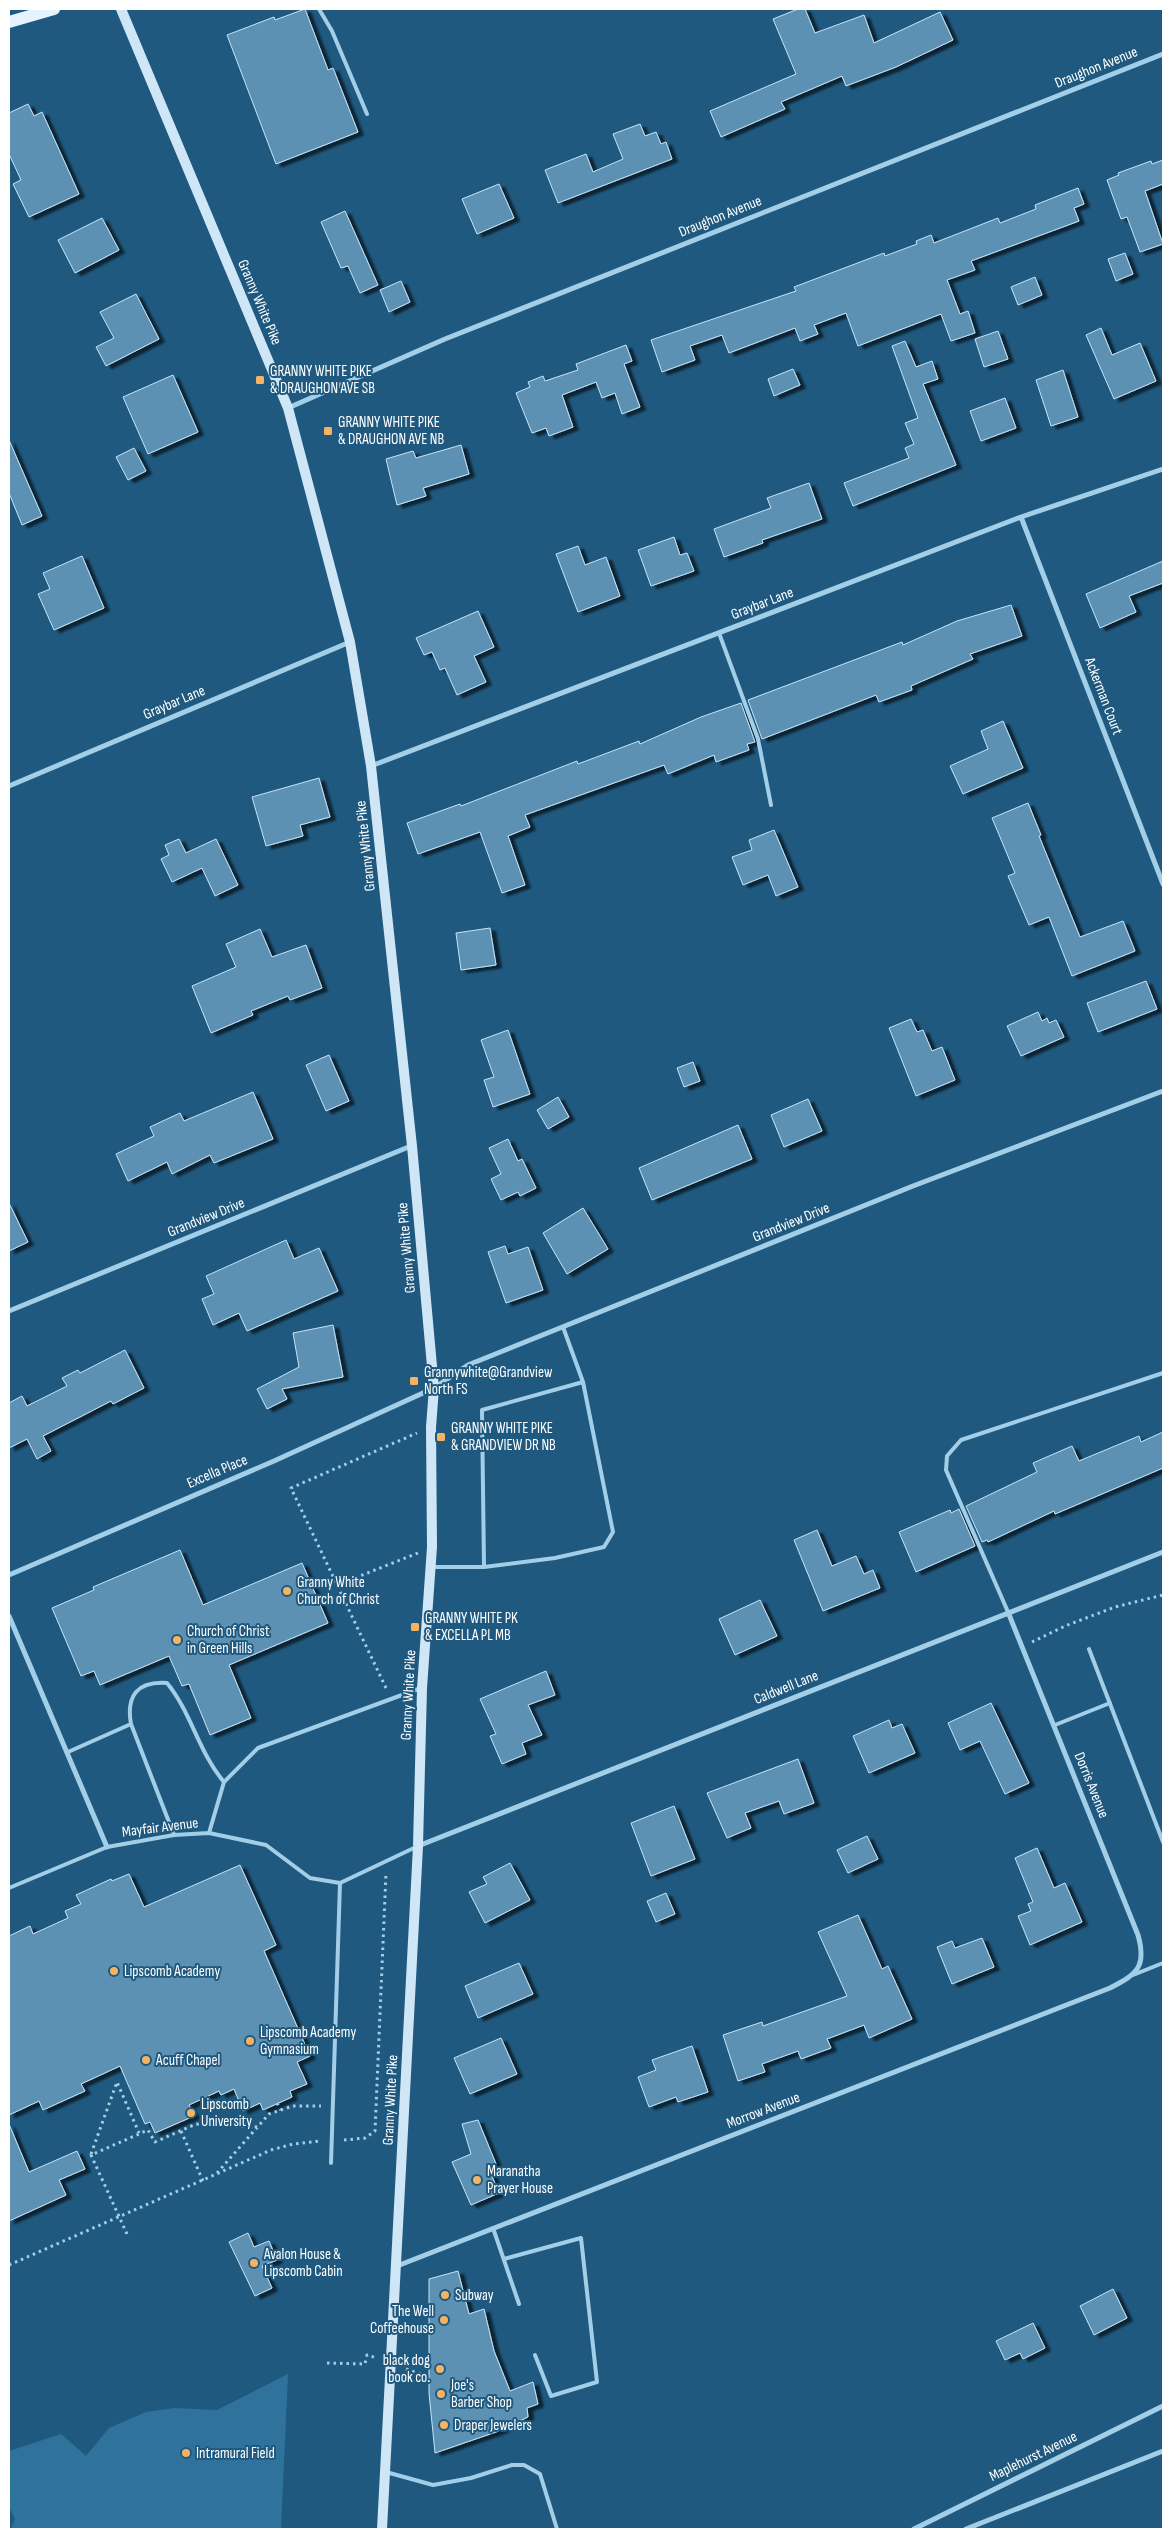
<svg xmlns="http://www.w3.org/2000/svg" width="1172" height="2538" font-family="'Sofia Sans Condensed',sans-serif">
<defs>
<filter id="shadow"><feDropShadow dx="5.5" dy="3" stdDeviation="1" flood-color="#0009"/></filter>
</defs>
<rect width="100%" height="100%" fill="#1f597f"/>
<path fill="#2f729c" d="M288,2374L281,2529H11L15,2519L9,2507V2451L61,2434L86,2456L109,2428L146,2412L175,2408L217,2410Z"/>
<path fill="#5c91b3" stroke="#c7e4f6" filter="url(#shadow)" d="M305,9L328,70L333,68L358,132L276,164L227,35L274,17L275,20Z
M798,9H805L815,33L864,15L874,43L940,12L953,40L896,67L846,86L842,76L781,102L785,109L721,137L710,111L796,74L773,19Z
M28,104L34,116L42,112L79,194L29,217L13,184L21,180L9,154V113Z
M640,124L645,136L656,132L661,144L666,142L672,159L558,203L545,170L586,154L593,172L623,159L613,134Z
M1163,160V184L1145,191L1163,244L1140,252L1127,217L1121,219L1107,180L1119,175L1118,173L1151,161L1152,164Z
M499,184L514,218L477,234L462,199Z
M1078,188L1084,204L1074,208L1079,221L971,261L975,270L947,280L960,314L968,311L975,333L951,341L941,314L858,346L846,313L814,325L818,334L800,341L795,328L729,353L722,335L690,346L695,360L662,372L651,340L796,291L794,287L884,253L885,256L917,244L916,241L931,235L934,243L998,218L1000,223L1036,209L1035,205Z
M345,211L378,285L360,293L348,266L341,268L321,222Z
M102,218L119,250L75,273L58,240Z
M1125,253L1133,274L1116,281L1108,259Z
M1035,277L1042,295L1018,305L1011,287Z
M401,281L410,302L389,312L380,290Z
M136,294L159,339L106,366L96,347L114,338L100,312Z
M1101,328L1112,355L1140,343L1156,381L1114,399L1086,335Z
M998,331L1008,359L984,367L975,339Z
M905,341L916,367L932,361L938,379L923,384L956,465L853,506L844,483L909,458L905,448L914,444L905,423L918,418L892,346Z
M626,345L632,361L624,364L640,407L622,414L615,393L602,398L596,382L562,395L573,427L549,436L546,428L532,433L516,393L530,387L528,382L543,376L545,381L578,370L576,364Z
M793,369L800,385L774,396L768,379Z
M1063,370L1078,417L1051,426L1036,380Z
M173,375L198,432L148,454L123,397Z
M1005,398L1016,428L981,441L970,411Z
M9,440L42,516L22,525L9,493Z
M461,445L469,474L423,488L426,496L397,505L386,459L413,451L416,458Z
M134,448L146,471L128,480L116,457Z
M809,483L822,519L762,540L763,543L724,557L714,529L771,508L767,498Z
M674,537L680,555L687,553L694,571L651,586L638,550Z
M578,546L585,565L606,557L620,596L578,612L556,554Z
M82,556L104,608L54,630L38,594L50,589L43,573Z
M1163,561V583L1129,596L1136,612L1100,628L1086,594Z
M1011,605L1022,636L970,654L973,659L911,686L912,690L879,702L876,695L762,739L748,700L902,642L903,645L957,621Z
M478,611L494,647L474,656L486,682L457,695L445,668L440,670L432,652L424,655L416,638Z
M741,703L755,742L747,744L749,750L716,762L714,755L668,774L664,765L525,815L530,827L508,836L525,885L502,893L480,832L418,854L407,823L460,804L461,806L577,761L578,764L639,741L640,744L701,717Z
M1003,721L1023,768L963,794L950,766L988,749L981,731Z
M319,778L330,817L300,825L303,836L266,846L252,797Z
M1028,803L1041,835L1039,836L1080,937L1123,921L1135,951L1072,976L1049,917L1029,925L1008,876L1015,873L992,818Z
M774,830L798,887L776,896L768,875L743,885L732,857L752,850L749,840Z
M179,839L186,853L216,839L238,885L215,896L202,868L172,882L161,859L169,855L165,845Z
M490,928L496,965L461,970L456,933Z
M260,929L272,957L306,945L322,988L290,1000L288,996L251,1011L253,1015L211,1033L192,986L236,967L226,944Z
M1146,981L1157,1009L1098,1032L1087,1003Z
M1038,1012L1042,1021L1047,1018L1049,1023L1056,1020L1064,1037L1021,1056L1007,1026Z
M911,1019L917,1032L923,1030L932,1051L942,1047L955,1080L916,1096L889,1028Z
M508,1030L530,1094L493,1107L484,1080L494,1077L481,1040Z
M329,1055L349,1101L326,1111L306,1065Z
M693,1062L700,1081L684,1087L677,1068Z
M253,1092L273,1139L214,1163L210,1155L172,1174L167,1162L128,1181L116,1154L154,1136L150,1127L180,1113L184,1121Z
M558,1097L569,1117L548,1129L537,1110Z
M808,1099L822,1131L784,1147L771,1115Z
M738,1125L752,1159L652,1200L639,1168Z
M508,1139L518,1161L522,1159L536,1188L520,1196L518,1192L501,1200L491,1179L501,1174L489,1148Z
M9,1203L28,1242L9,1251Z
M583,1208L608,1249L567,1274L543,1233Z
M286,1240L294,1259L319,1248L338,1291L247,1331L239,1313L213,1325L202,1299L214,1294L206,1276Z
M505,1246L508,1254L528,1247L543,1290L506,1303L488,1252Z
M333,1325L343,1377L282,1389L287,1399L267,1409L257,1389L299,1367L293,1333Z
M125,1350L144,1388L113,1404L111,1401L43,1436L51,1451L37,1459L27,1439L9,1448V1403L22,1396L27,1406L67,1386L62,1378L78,1370L80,1373Z
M1163,1432V1468L1055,1514L1054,1511L988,1542L987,1540L982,1542L966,1506L1037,1472L1033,1463L1072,1446L1079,1461L1139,1436L1141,1442Z
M959,1509L975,1546L916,1572L899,1532L950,1510L951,1513Z
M817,1530L832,1566L856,1556L864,1574L873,1570L880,1588L823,1611L794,1540Z
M180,1550L203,1605L302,1563L328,1623L229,1665L251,1718L210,1735L189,1684L182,1686L169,1656L100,1685L94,1671L81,1676L52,1608L94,1590L93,1587Z
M760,1600L777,1636L735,1655L719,1619Z
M546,1671L555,1695L528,1705L542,1735L522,1743L526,1754L502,1764L490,1736L496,1734L480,1699Z
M991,1703L1029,1783L1005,1794L980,1741L960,1750L948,1723Z
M889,1720L892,1728L902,1724L915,1753L869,1773L853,1736Z
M798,1759L814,1803L784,1814L779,1801L745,1813L751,1828L727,1838L707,1793Z
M674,1806L695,1859L651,1876L631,1823Z
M867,1836L878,1859L848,1873L837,1850Z
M1037,1848L1054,1888L1065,1883L1082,1922L1030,1945L1018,1916L1031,1911L1028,1904L1033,1902L1015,1858Z
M510,1863L530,1900L485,1923L469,1892L487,1884L483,1877Z
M240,1865L276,1945L264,1951L310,2056L297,2062L307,2084L290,2091L292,2097L263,2110L260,2103L243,2111L234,2089L221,2095L219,2091L189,2105L194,2116L155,2133L150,2122L145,2124L120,2066L81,2084L85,2091L43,2110L39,2101L9,2115V1936L30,1926L33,1934L68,1918L65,1911L81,1904L76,1895L111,1879L112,1881L129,1874L144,1907Z
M666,1893L675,1914L656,1922L647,1901Z
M858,1915L882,1969L888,1966L912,2019L869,2038L864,2025L827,2039L831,2048L801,2059L798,2051L762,2064L765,2072L738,2081L723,2035L762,2022L763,2026L847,1996L818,1932Z
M982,1938L994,1967L952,1984L937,1947L952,1941L955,1948Z
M519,1963L533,1994L478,2018L465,1986Z
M501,2038L517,2074L470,2094L454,2058Z
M692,2046L708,2092L678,2102L676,2097L649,2107L638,2077L656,2070L652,2060Z
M478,2120L496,2164L488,2167L499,2193L471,2205L452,2162L471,2154L462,2124Z
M9,2124L29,2172L77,2151L85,2169L59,2180L66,2195L9,2221Z
M248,2233L254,2247L269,2241L277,2260L262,2266L272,2288L255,2296L229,2242Z
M458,2271L469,2314L484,2309L494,2351L510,2391L533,2382L538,2404L527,2408L528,2417L496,2432L435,2453L429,2393V2279Z
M1113,2289L1127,2318L1094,2335L1080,2306Z
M1033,2323L1045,2348L1023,2359L1020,2353L1005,2360L996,2341Z"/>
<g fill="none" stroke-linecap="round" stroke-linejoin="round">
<path stroke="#a3cee8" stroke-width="3" stroke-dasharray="2.5 4" stroke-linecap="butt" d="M337,1585L418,1553
M1032,1642L1065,1626L1115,1607L1163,1595
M386,1688L291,1488L417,1433
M277,2103L281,2110
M181,2131L203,2181
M344,2140L365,2138L375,2131L386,1873
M91,2154L117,2082L139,2133
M217,2173L269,2114L293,2106H321
M127,2234L91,2155L148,2130L155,2142L196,2124L258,2127
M9,2265L271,2150L293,2144L321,2141
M327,2363L365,2364L367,2355L377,2358
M406,2369L424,2375"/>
<path stroke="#a3cee8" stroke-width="4" d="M319,9L332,31L367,114
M719,633L758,739L771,805
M433,1567H484L555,1558L604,1547L613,1532L583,1382
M484,1567L482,1410L583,1382L563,1327
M1008,1612L946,1470L947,1456L961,1440L1163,1373
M1089,1649L1163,1842
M131,1724C126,1696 137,1681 167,1683C191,1712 199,1753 224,1782
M1055,1725L1110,1703
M68,1752L131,1724L174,1835
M209,1833L224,1782L258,1748L421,1688
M9,1888L107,1847L174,1835L209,1833L266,1845L310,1878L340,1883L416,1847
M1133,1975L1163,1963
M331,2163L340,1883
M493,2228L519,2304
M504,2259L581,2238L597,2382L551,2396L535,2355
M386,2472L433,2485L471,2478L512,2465H524L540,2474L557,2529"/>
<path stroke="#a3cee8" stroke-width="5" d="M288,408L445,339L1163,54
M1021,517L1163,884
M371,766L1021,517L1163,469
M9,786L350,642
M9,1311L411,1146
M9,1575L274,1461L434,1388L468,1365L913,1186L1163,1091
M9,1616L107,1847
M418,1846L1163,1552
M397,2266L1110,1988C1137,1974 1147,1967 1138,1935L1008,1612
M914,2529L1163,2406
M966,2529L1163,2451"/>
<path stroke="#cee6f6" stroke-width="10" d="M121,9L288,408L350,642L371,766L412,1146L434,1388L431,1427L432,1547L422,1688L418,1846L382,2529"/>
<path stroke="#e6f3fe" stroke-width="12" d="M9,22L54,9"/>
</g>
<g fill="#f6b463" stroke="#1f597f" stroke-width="2">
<rect x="255" y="375" width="10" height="10" rx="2.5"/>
<rect x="323" y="426" width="10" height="10" rx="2.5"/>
<rect x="409" y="1376" width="10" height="10" rx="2.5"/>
<rect x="436" y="1432" width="10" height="10" rx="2.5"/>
<circle cx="287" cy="1591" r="5"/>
<rect x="410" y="1622" width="10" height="10" rx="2.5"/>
<circle cx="177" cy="1640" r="5"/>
<circle cx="114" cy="1971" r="5"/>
<circle cx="250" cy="2041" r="5"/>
<circle cx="146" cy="2060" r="5"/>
<circle cx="191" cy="2113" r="5"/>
<circle cx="477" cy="2180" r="5"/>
<circle cx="254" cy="2263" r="5"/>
<circle cx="445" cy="2295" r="5"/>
<circle cx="444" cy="2320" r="5"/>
<circle cx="440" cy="2369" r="5"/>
<circle cx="441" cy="2394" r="5"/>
<circle cx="444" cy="2425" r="5"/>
<circle cx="186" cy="2453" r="5"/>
</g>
<g text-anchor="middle" stroke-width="4" stroke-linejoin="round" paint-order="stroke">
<g font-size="15" fill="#fff" stroke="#1f597f">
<text transform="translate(1096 67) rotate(-22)" y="5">Draughon Avenue</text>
<text transform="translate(720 216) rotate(-22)" y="5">Draughon Avenue</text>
<text transform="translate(260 302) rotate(67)" y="5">Granny White Pike</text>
<text transform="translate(762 603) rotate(-21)" y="5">Graybar Lane</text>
<text transform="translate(1104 696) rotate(69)" y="5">Ackerman Court</text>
<text transform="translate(174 702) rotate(-23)" y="5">Graybar Lane</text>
<text transform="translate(365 846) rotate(-96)" y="5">Granny White Pike</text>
<text transform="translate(206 1217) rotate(-22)" y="5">Grandview Drive</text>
<text transform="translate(791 1222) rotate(-22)" y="5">Grandview Drive</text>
<text transform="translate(406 1248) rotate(-95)" y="5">Granny White Pike</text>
<text transform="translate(217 1471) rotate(-23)" y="5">Excella Place</text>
<text transform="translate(786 1687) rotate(-22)" y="5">Caldwell Lane</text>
<text transform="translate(408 1695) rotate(-87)" y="5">Granny White Pike</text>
<text transform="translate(1092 1785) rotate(68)" y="5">Dorris Avenue</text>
<text transform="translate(160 1827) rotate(-7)" y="5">Mayfair Avenue</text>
<text transform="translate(390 2100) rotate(-87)" y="5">Granny White Pike</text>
<text transform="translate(763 2110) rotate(-21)" y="5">Morrow Avenue</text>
<text transform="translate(1033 2456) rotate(-26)" y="5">Maplehurst Avenue</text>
</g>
<g font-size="15" fill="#fff" stroke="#1f597f" text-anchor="start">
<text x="270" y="376">GRANNY WHITE PIKE<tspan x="270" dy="17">&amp; DRAUGHON AVE SB</tspan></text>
<text x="338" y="427">GRANNY WHITE PIKE<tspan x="338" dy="17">&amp; DRAUGHON AVE NB</tspan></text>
<text x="424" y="1377">Grannywhite@Grandview<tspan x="424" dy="17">North FS</tspan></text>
<text x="451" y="1433">GRANNY WHITE PIKE<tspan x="451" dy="17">&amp; GRANDVIEW DR NB</tspan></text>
<text x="297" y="1587">Granny White<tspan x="297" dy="17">Church of Christ</tspan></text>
<text x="425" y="1623">GRANNY WHITE PK<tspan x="425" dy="17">&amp; EXCELLA PL MB</tspan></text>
<text x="187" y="1636">Church of Christ<tspan x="187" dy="17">in Green Hills</tspan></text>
<text x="124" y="1976">Lipscomb Academy</text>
<text x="260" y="2037">Lipscomb Academy<tspan x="260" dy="17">Gymnasium</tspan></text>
<text x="156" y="2065">Acuff Chapel</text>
<text x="201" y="2109">Lipscomb<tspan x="201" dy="17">University</tspan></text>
<text x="487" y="2176">Maranatha<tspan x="487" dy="17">Prayer House</tspan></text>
<text x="264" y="2259">Avalon House &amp;<tspan x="264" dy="17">Lipscomb Cabin</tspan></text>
<text x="455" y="2300">Subway</text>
<text x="434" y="2316" text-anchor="end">The Well<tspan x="434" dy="17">Coffeehouse</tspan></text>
<text x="430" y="2365" text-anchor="end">black dog<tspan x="430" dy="17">book co.</tspan></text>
<text x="451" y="2390">Joe's<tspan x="451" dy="17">Barber Shop</tspan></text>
<text x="454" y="2430">Draper Jewelers</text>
<text x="196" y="2458">Intramural Field</text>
</g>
</g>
<rect width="1172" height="2538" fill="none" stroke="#ffffff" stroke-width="20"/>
</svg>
